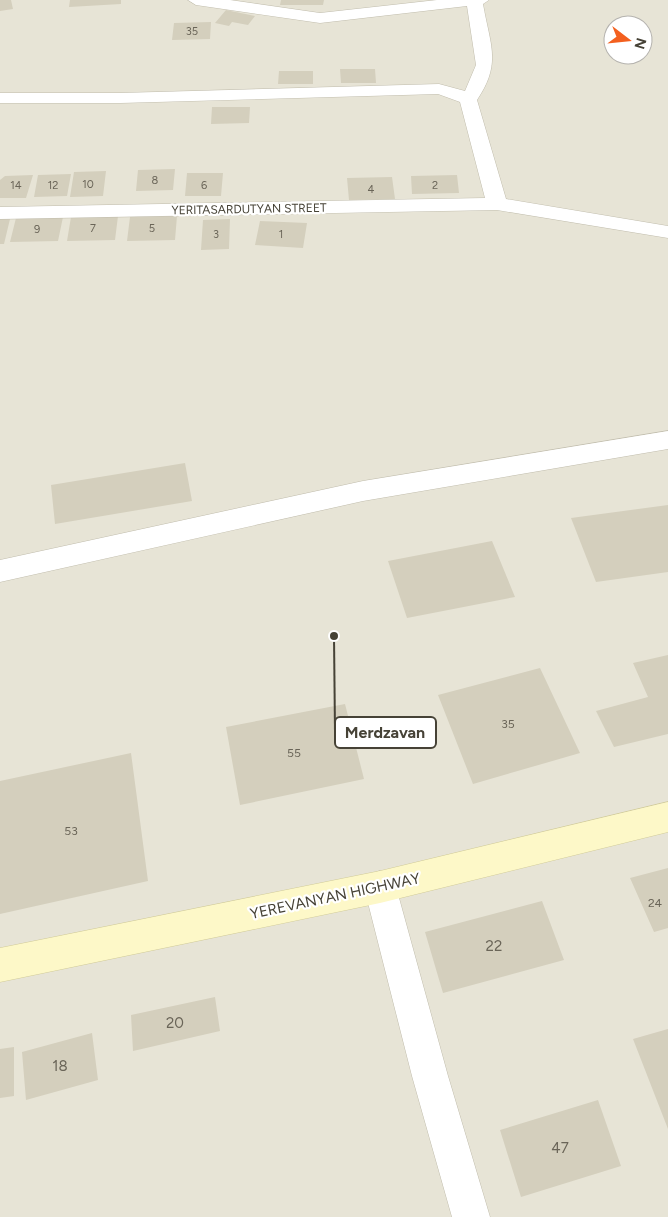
<svg xmlns="http://www.w3.org/2000/svg" width="668" height="1217" font-family="Figtree,sans-serif">
<rect width="100%" height="100%" fill="#f3f1e7"/>
<path fill="#e7e4d6" fill-rule="evenodd" d="M0,0H668V1217H0ZM613,25H643V55H613Z"/>
<path fill="#d4cfbd" d="M0,0H11L13,9L0,11Z
M70,0H121V4L69,7Z
M281,0H324L323,5H280Z
M226,10L255,16L248,25L232,22L229,26L215,23Z
M211,22L210,39L172,40L174,23Z
M340,69H375L376,83H341Z
M279,71H313V84H278Z
M212,107H250L249,123L211,124Z
M175,169L173,190L136,191L138,170Z
M106,171L103,196L70,197L74,172Z
M187,173H223L221,196H185Z
M71,174L67,196L34,197L38,175Z
M33,175L26,198H0V180L5,176Z
M457,175L459,193L412,194L411,176Z
M392,177L395,199L349,200L347,178Z
M118,216L115,240L67,241L71,217Z
M177,216L175,240L127,241L130,217Z
M63,217L58,241L10,242L16,218Z
M0,219H10L4,244H0Z
M230,219L229,249L201,250L203,220Z
M260,221L307,223L303,248L255,245Z
M185,463L192,501L55,524L51,485Z
M668,505V572L596,582L571,518Z
M492,541L515,597L407,618L388,561Z
M668,655V734L614,747L596,711L648,697L633,663Z
M540,668L580,753L473,784L438,695Z
M345,704L364,779L240,805L226,727Z
M131,753L148,881L0,914V781Z
M668,868V928L654,932L630,878Z
M542,901L564,960L443,993L425,932Z
M215,997L220,1031L133,1051L131,1015Z
M668,1029V1129L633,1039Z
M92,1033L98,1080L26,1100L22,1052Z
M14,1047V1096L0,1098V1049Z
M598,1100L621,1166L521,1197L500,1130Z"/>
<g fill="none" stroke-linecap="round" stroke-linejoin="round">
<g stroke="#c1bdad" stroke-width="1">
<path id="street" d="M188,0H230L320,13L437,0H489L483,4C490,45 502,63 477,100L506,199L668,226V238L497,210L0,219V207L485,198L460,102L438,94L120,103H0V93H120L439,84L465,91L476,65L467,6L320,23L196,5Z
M668,431V449L363,501L0,582V560L363,481Z
M380,871L392,876L396,887L448,1076L490,1217H452L412,1076L364,887L368,876Z"/>
</g>
<g stroke="#d1cb98" stroke-width="1">
<path id="secondary" d="M668,802V832L380,903L0,982V948L380,871Z"/>
</g>
<use href="#street" fill="#fff" fill-rule="evenodd"/>
<use href="#secondary" fill="#fdf8c8" fill-rule="evenodd"/>
</g>
<g text-anchor="middle" stroke-width="4.5" stroke-linejoin="round" paint-order="stroke">
<g font-size="11" fill="#6a6558">
<text x="192" y="35">35</text>
<text x="155" y="184">8</text>
<text x="88" y="188">10</text>
<text x="16" y="189">14</text>
<text x="53" y="189">12</text>
<text x="204" y="189">6</text>
<text x="435" y="189">2</text>
<text x="371" y="193">4</text>
<text x="93" y="232">7</text>
<text x="152" y="232">5</text>
<text x="37" y="233">9</text>
<text x="216" y="238">3</text>
<text x="281" y="238">1</text>
</g>
<g font-size="12" fill="#464236" stroke="#fff">
<text transform="translate(249 209) rotate(-1)" y="4">YERITASARDUTYAN STREET</text>
</g>
<g font-size="12" fill="#6a6558">
<text x="508" y="728">35</text>
<text x="294" y="757">55</text>
<text x="71" y="835">53</text>
<text x="655" y="907">24</text>
</g>
<g font-size="15" fill="#464236" stroke="#fff">
<text transform="translate(335 896) rotate(-12)" y="5">YEREVANYAN HIGHWAY</text>
</g>
<g font-size="15" fill="#6a6558">
<text x="494" y="951">22</text>
<text x="175" y="1028">20</text>
<text x="60" y="1071">18</text>
<text x="560" y="1153">47</text>
</g>
</g>
<path fill="none" stroke="#464236" stroke-width="2" d="M334 636L335 732"/>
<circle fill="#464236" stroke="#fff" stroke-width="2" cx="334" cy="636" r="5"/>
<rect fill="#fff" stroke="#464236" stroke-width="2" x="335" y="717" width="101" height="31" rx="5"/>
<g font-size="16" text-anchor="middle" font-weight="bold" fill="#464236">
<text x="385" y="738">Merdzavan</text>
</g>
<g transform="translate(628 40) rotate(106)"><circle r="24" fill="#ffffff" stroke="#b5b3af"/>
<path d="M0-4L9 19L0 12L-9 19Z" fill="#f3601f"/>
<text y="-8" font-size="14" font-weight="bold" text-anchor="middle" fill="#464236">N</text>
</g>
</svg>
